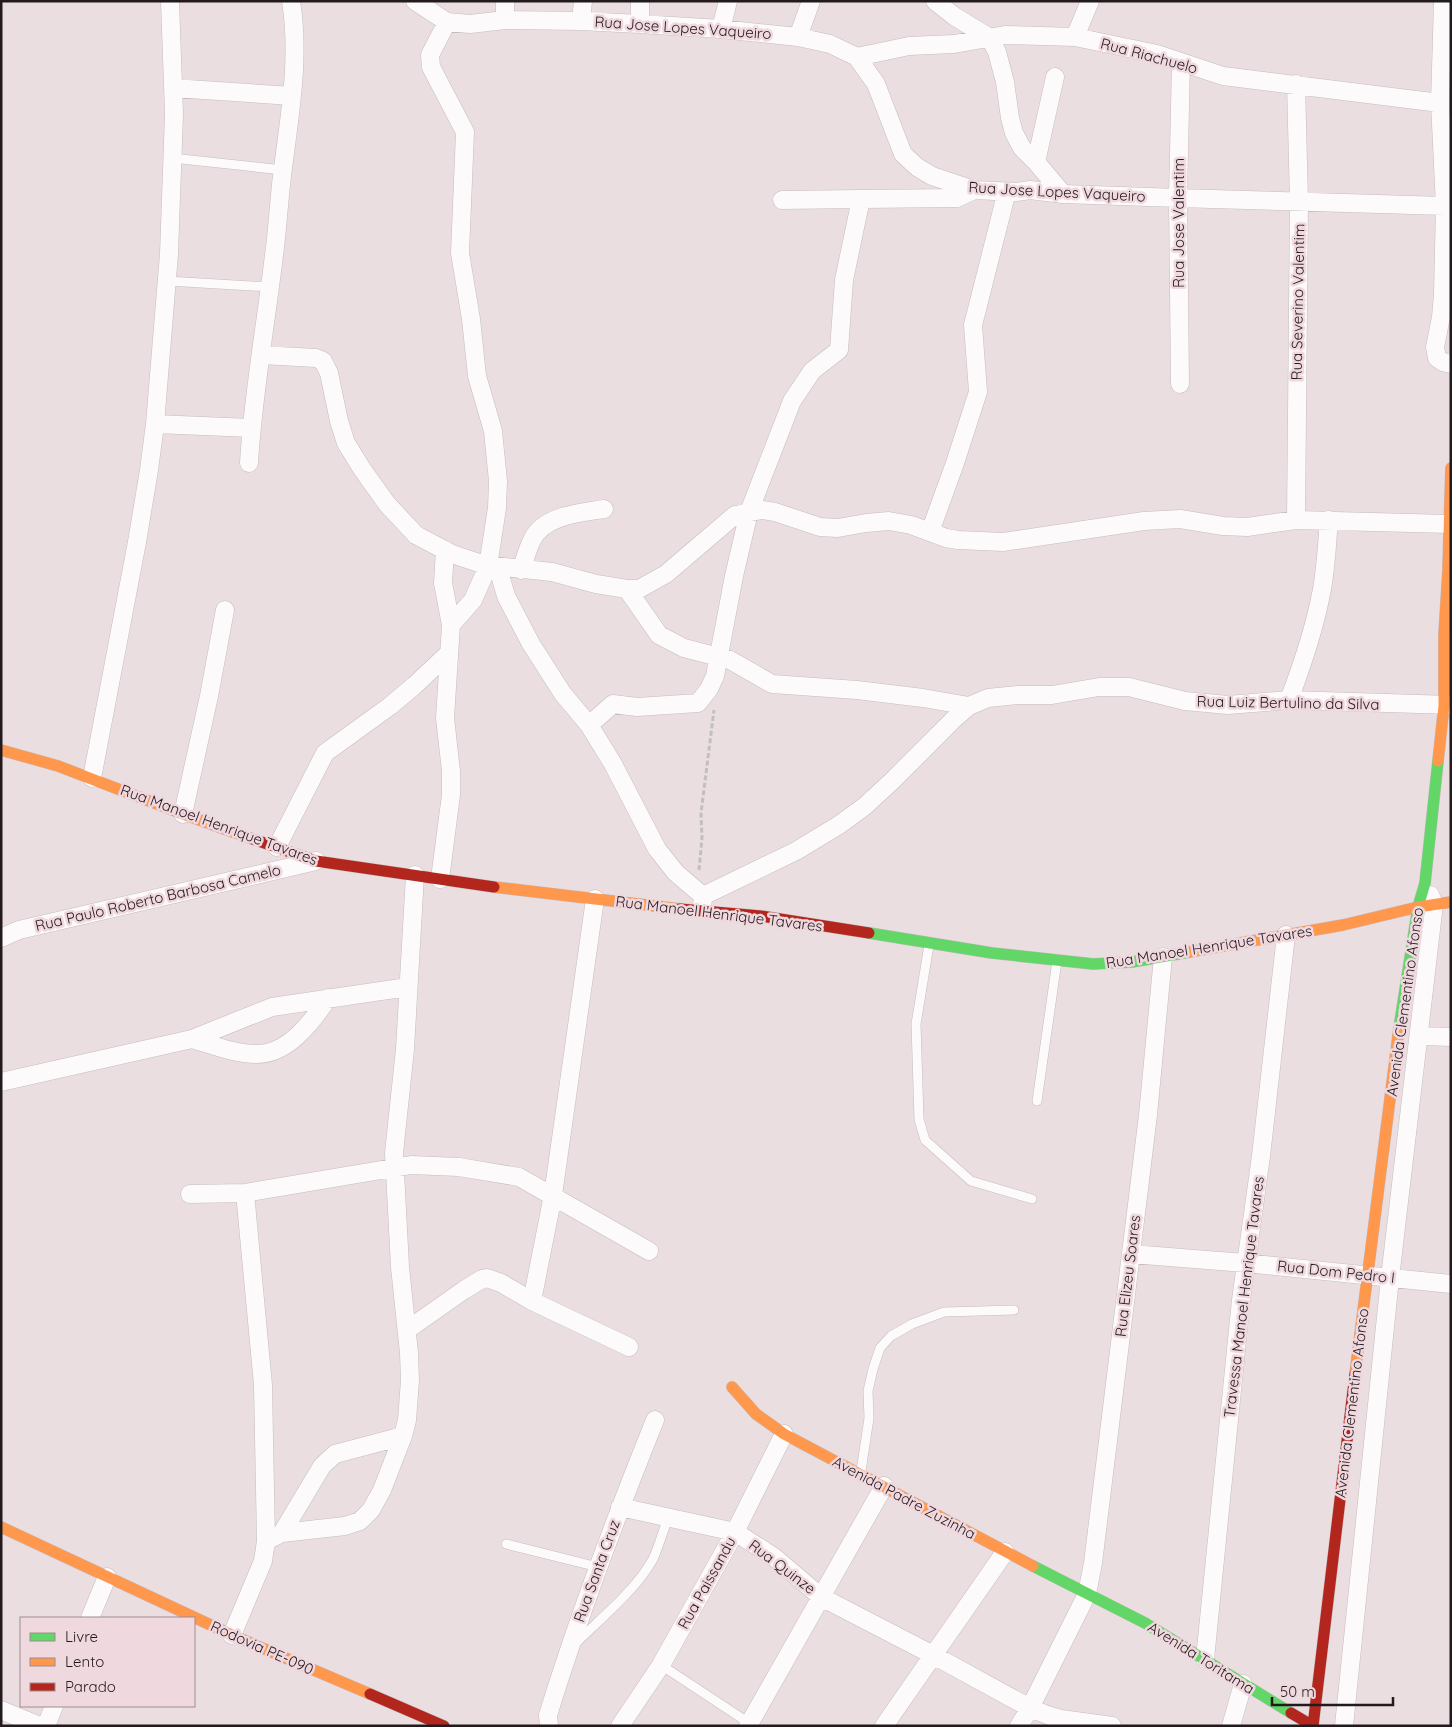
<svg xmlns="http://www.w3.org/2000/svg" width="1452" height="1727" font-family="Quicksand,sans-serif">
<rect width="100%" height="100%" fill="#eadee1"/>
<g fill="none" stroke-linecap="round" stroke-linejoin="round">
<g stroke="#c6bcbf" stroke-width="10">
<path id="lane" d="M172,158L283,170
M167,281L270,287
M929,945L916,1024L919,1119L925,1140L971,1181L1032,1199
M1037,1101L1057,961
M861,1471L869,1418L868,1391L873,1369L880,1348L891,1336L912,1324L944,1312L1014,1310
M506,1544L598,1567
M576,1643C601,1618 636,1590 653,1559C659,1546 663,1531 668,1518
M661,1665L749,1723"/>
</g>
<g stroke="#c6bcbf" stroke-width="19">
<path id="street" d="M415,1L447,22L470,24L505,20L581,21L640,24L721,29L798,37L830,44L857,57L876,84L903,154L917,167L932,176L974,190L1016,192L1030,190L1063,194L1178,198L1445,206
M935,1L954,16L990,38L997,52L1005,82L1010,118L1014,133L1022,148L1036,162L1063,194
M1443,1L1440,103L1445,206L1443,294L1441,317L1435,347L1437,358L1443,362L1451,364
M505,20V1
M581,21L583,1
M447,22L430,55L431,67L465,132L460,253L471,319L477,376L493,431L498,481L497,508L488,566L473,600L451,625
M640,24V1
M721,29L728,1
M798,37L811,1
M1075,37L1090,1
M857,57L909,46L954,44L1005,35L1075,37L1157,54L1223,76L1440,103
M1296,84L1299,202L1296,520
M173,88L292,96
M1036,162L1055,77
M782,200L861,199
M261,355L316,358L323,361L329,373L339,421L346,443L362,469L387,504L416,535L452,554L485,565L552,572L596,584L627,589H639L666,574L735,515L762,510L775,512L820,527L838,528L866,523L889,521L911,525L946,538L958,540L1003,542L1144,521L1180,519L1223,526L1247,527L1296,520L1449,524
M1180,384L1178,198L1181,62
M155,424L251,428
M249,463C253,393 266,324 274,255C278,226 279,197 283,168C290,113 300,57 291,1
M930,532L955,463L978,392L973,325L1007,191
M498,568L506,596L531,644L563,694L589,725L613,764L657,849L676,873L703,896L702,907
M521,570C525,560 527,550 532,540C544,515 580,513 604,509
M627,589L659,635L684,648L730,660L772,684L857,690L923,698L969,706
M1289,700C1303,663 1315,628 1322,589C1326,567 1327,543 1329,520
M589,725L613,704L637,707L698,703L709,689L715,676L734,576L749,512L792,401L812,371L839,350L844,280L861,199L957,198L974,190
M92,778L137,542L149,470L155,424L169,254L174,114L170,1
M183,814L209,696L225,610
M277,847L325,753L390,706L415,685L449,653
M440,879L451,795V771L445,718L451,625L443,583L445,550
M703,896L796,851L839,825L865,806L892,781L955,718L969,706L988,698L1018,695H1052L1099,687H1129L1185,701L1228,705L1289,700L1451,705
M1,938L19,930L316,861
M1419,1036L1451,1037
M192,1039C213,1045 235,1054 257,1054C288,1054 312,1022 328,998
M1,1082L192,1039L272,1007L408,987
M190,1194L245,1193L411,1165L459,1167L519,1177L649,1251
M1131,1254L1245,1263L1451,1284
M532,1301L553,1195L595,899
M407,1330L464,1290L482,1279L487,1278L501,1283L532,1301L629,1347
M620,1507L735,1532L774,1557L821,1597L933,1655L1030,1708L1050,1716L1061,1719L1112,1726
M282,1533L322,1466L335,1454L403,1436
M266,1541L282,1533L345,1526L360,1521L371,1510L382,1490L403,1436L407,1420L410,1380L409,1353L400,1267L394,1153L405,1049L415,875
M90,1618L107,1577
M232,1635L263,1561L266,1541L263,1385L245,1193
M1205,1659L1241,1300L1261,1156L1286,935
M1,1710L40,1726
M46,1726L54,1706
M549,1726L548,1715C579,1615 616,1517 655,1420
M620,1726L661,1665L735,1532L784,1434
M748,1726L884,1486
M884,1726L1005,1552
M1019,1726L1030,1708L1087,1594L1093,1563L1148,1115L1163,957
M1231,1726L1243,1684
M1344,1726L1390,1278L1434,904L1430,895"/>
</g>
<g stroke="#c6bcbf" stroke-width="12">
<path id="fast" d="M869,933L992,953L1093,964L1132,962L1189,952
M1399,1028L1418,907L1425,883L1438,761
M1033,1566L1145,1623L1291,1713"/>
</g>
<g stroke="#c6bcbf" stroke-width="12">
<path id="slow" d="M1,750L58,766L183,814L250,838
M1438,761L1444,706V635L1448,570L1451,468
M494,887L680,909
M1189,952L1343,925L1418,907L1451,902
M1355,1374L1399,1028
M732,1387L756,1414L784,1434L1033,1566
M1,1527L232,1635L370,1694"/>
</g>
<g stroke="#c6bcbf" stroke-width="12">
<path id="jam" d="M250,838L316,861L494,887
M680,909L761,916L869,933
M370,1694L444,1726
M1291,1713L1313,1726L1355,1374"/>
</g>
<path stroke="#c3bfc0" stroke-width="3" stroke-dasharray="5 2.5" stroke-linecap="butt" d="M699,870L702,838L701,813L714,710"/>
<use href="#lane" stroke="#fcfafa" stroke-width="9"/>
<use href="#street" stroke="#fcfafa" stroke-width="18"/>
<use href="#fast" stroke="#63d668" stroke-width="11"/>
<use href="#slow" stroke="#ff974d" stroke-width="11"/>
<use href="#jam" stroke="#b3261e" stroke-width="11"/>
</g>
<g text-anchor="middle" stroke-width="5" stroke-linejoin="round" paint-order="stroke">
<g font-size="15" fill="#231a1d" stroke="#f0d8df">
<text transform="translate(683 28) rotate(4)" y="5">Rua Jose Lopes Vaqueiro</text>
<text transform="translate(1149 56) rotate(15)" y="5">Rua Riachuelo</text>
<text transform="translate(1057 192) rotate(3)" y="5">Rua Jose Lopes Vaqueiro</text>
<text transform="translate(1179 223) rotate(-90)" y="5">Rua Jose Valentim</text>
<text transform="translate(1298 302) rotate(-89)" y="5">Rua Severino Valentim</text>
<text transform="translate(1288 703) rotate(1)" y="5">Rua Luiz Bertulino da Silva</text>
<text transform="translate(219 825) rotate(20)" y="5">Rua Manoel Henrique Tavares</text>
<text transform="translate(158 898) rotate(-13)" y="5">Rua Paulo Roberto Barbosa Camelo</text>
<text transform="translate(719 914) rotate(7)" y="5">Rua Manoel Henrique Tavares</text>
<text transform="translate(1209 947) rotate(-9)" y="5">Rua Manoel Henrique Tavares</text>
<text transform="translate(1405 1002) rotate(-82)" y="5">Avenida Clementino Afonso</text>
<text transform="translate(1336 1272) rotate(6)" y="5">Rua Dom Pedro I</text>
<text transform="translate(1128 1276) rotate(-83)" y="5">Rua Elizeu Soares</text>
<text transform="translate(1244 1297) rotate(-83)" y="5">Travessa Manoel Henrique Tavares</text>
<text transform="translate(1352 1403) rotate(-83)" y="5">Avenida Clementino Afonso</text>
<text transform="translate(904 1498) rotate(28)" y="5">Avenida Padre Zuzinha</text>
<text transform="translate(782 1567) rotate(37)" y="5">Rua Quinze</text>
<text transform="translate(597 1571) rotate(-70)" y="5">Rua Santa Cruz</text>
<text transform="translate(707 1583) rotate(-61)" y="5">Rua Paissandu</text>
<text transform="translate(262 1648) rotate(24)" y="5">Rodovia PE-090</text>
<text transform="translate(1201 1658) rotate(32)" y="5">Avenida Toritama</text>
</g>
</g>
<rect width="1452" height="1727" fill="none" stroke="#231a1d" stroke-width="5"/>
<rect x="20" y="1617" width="175" height="90" fill="#f0d8df" stroke="#9e8c91"/>
<rect x="30" y="1633" width="25" height="8" fill="#63d668" stroke="#9e8c91"/>
<text x="65" y="1642" font-size="15" fill="#231a1d">Livre</text>
<rect x="30" y="1658" width="25" height="8" fill="#ff974d" stroke="#9e8c91"/>
<text x="65" y="1667" font-size="15" fill="#231a1d">Lento</text>
<rect x="30" y="1683" width="25" height="8" fill="#b3261e" stroke="#9e8c91"/>
<text x="65" y="1692" font-size="15" fill="#231a1d">Parado</text>
<path d="M1272 1697v8h121v-8" fill="none" stroke="#231a1d" stroke-width="2.5"/>
<text x="1280" y="1697" font-size="15" fill="#231a1d" stroke="#f0d8df" stroke-width="4" paint-order="stroke">50 m</text>
</svg>
